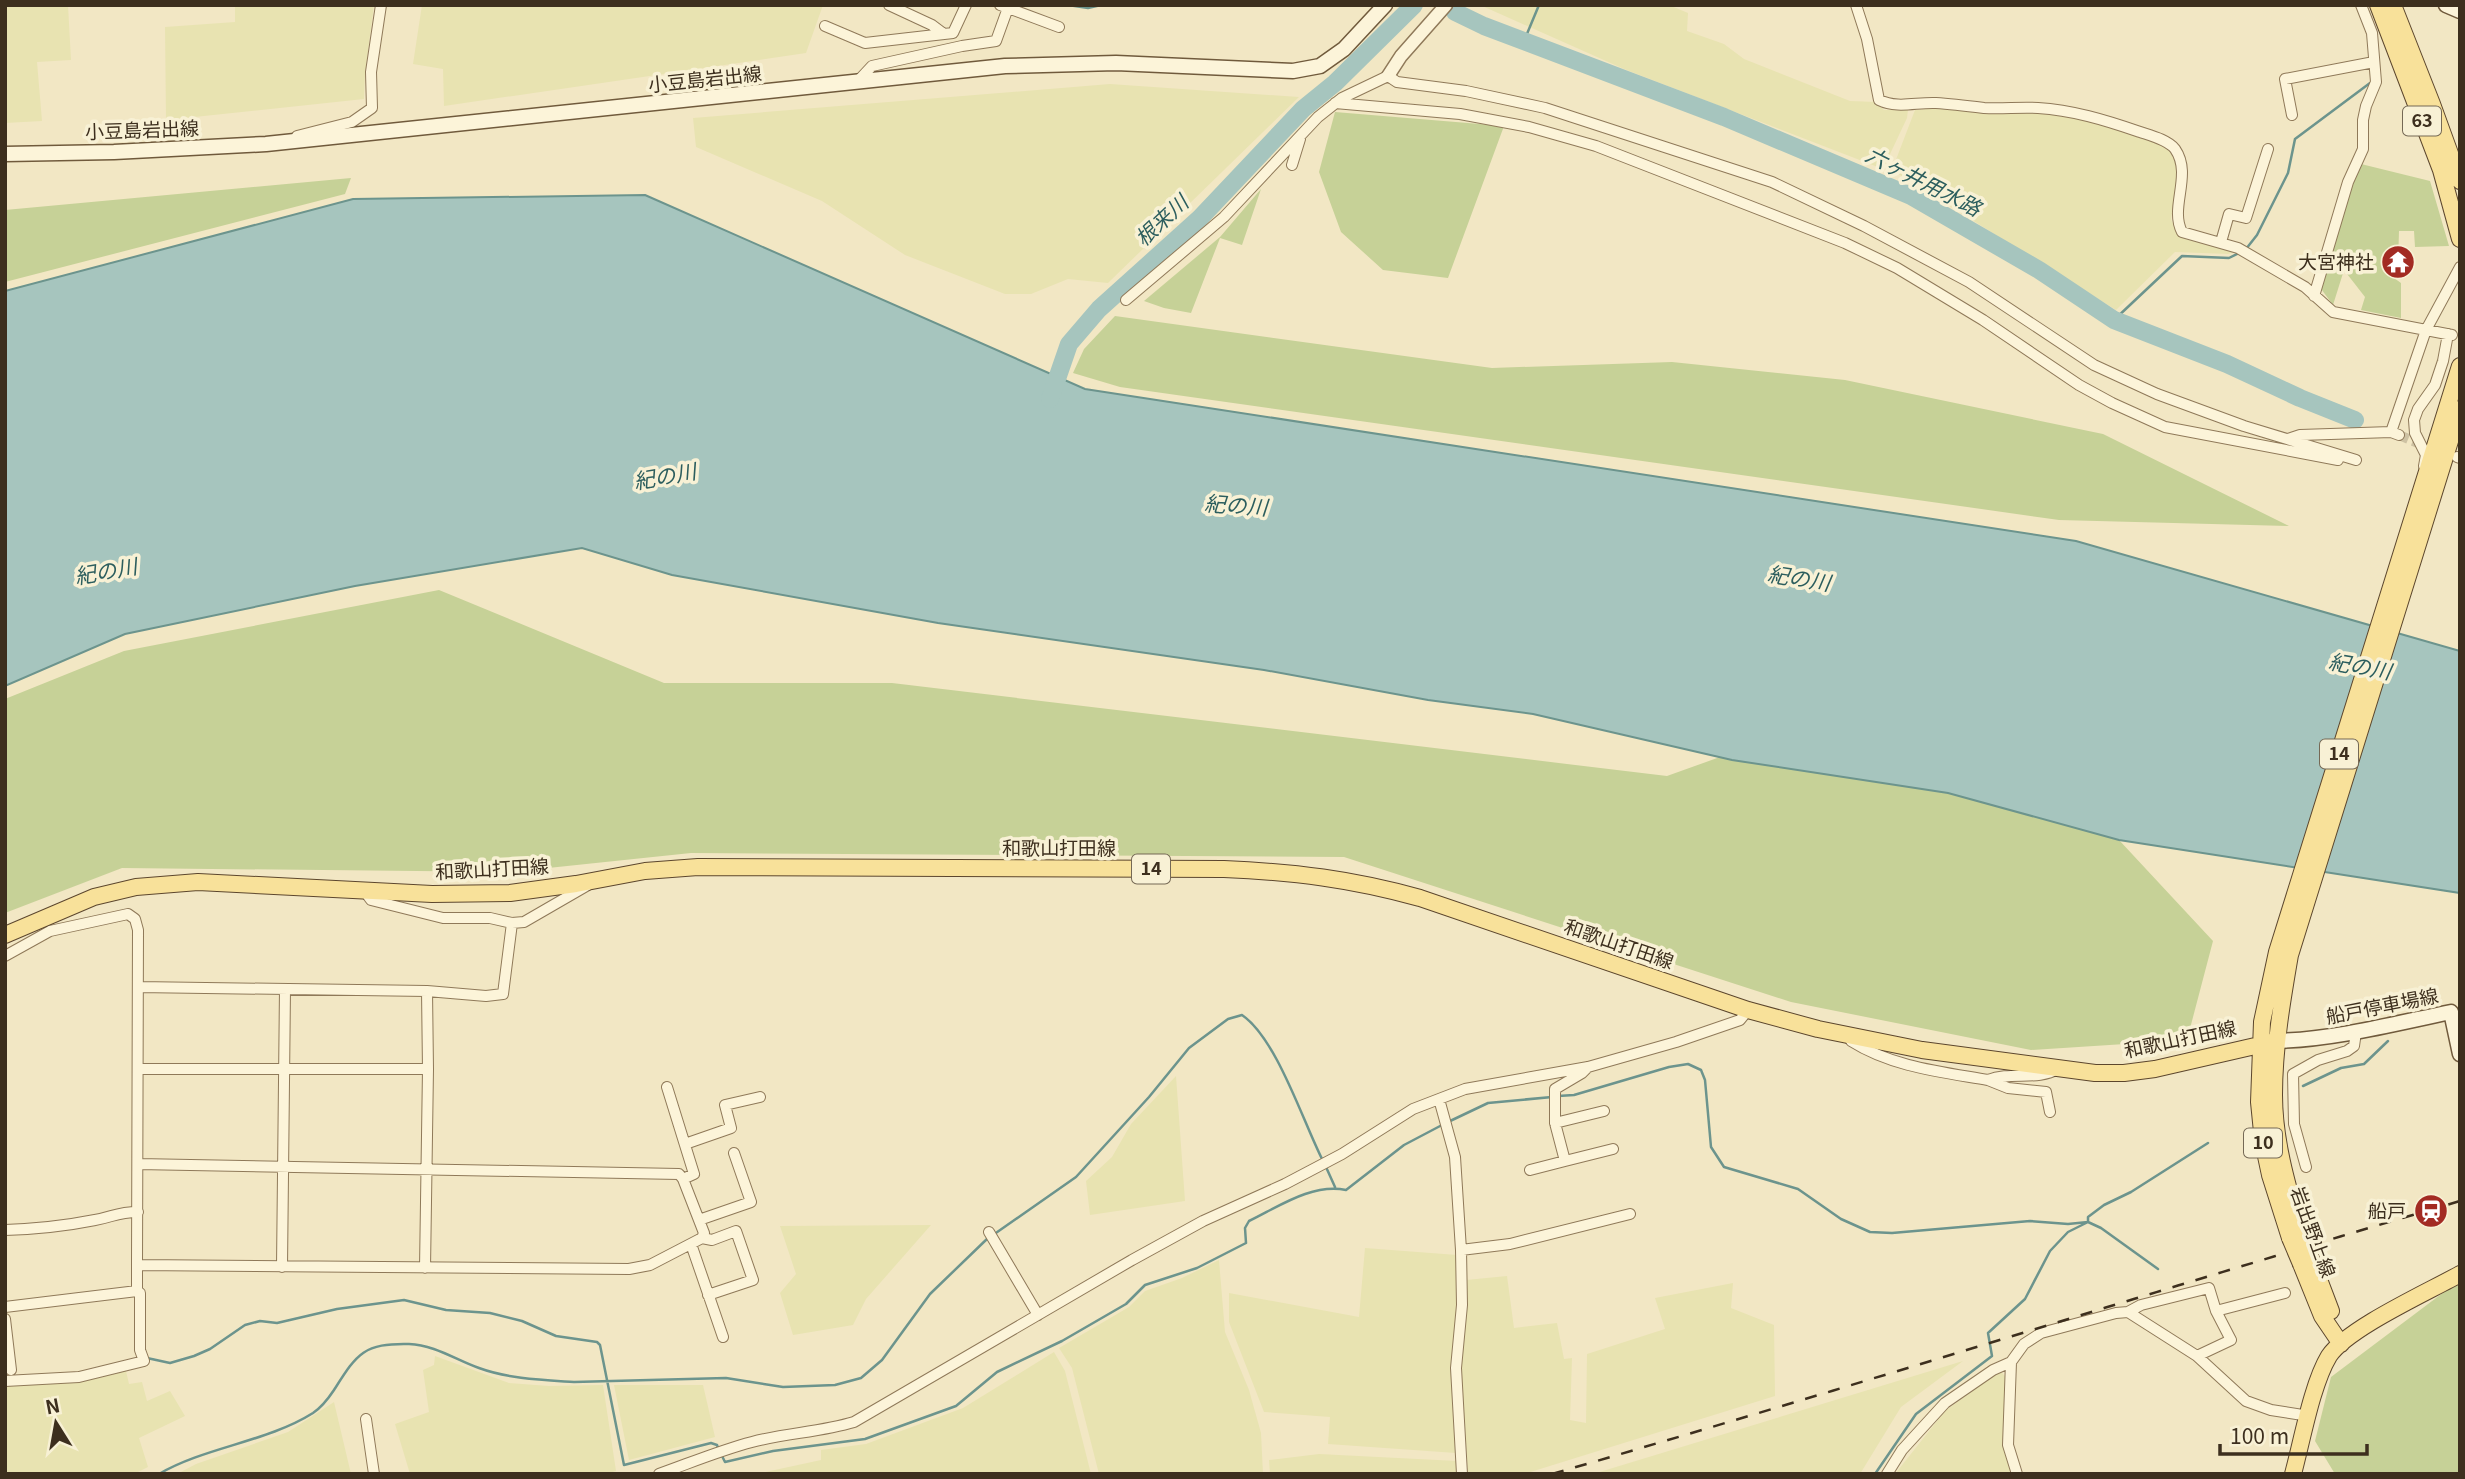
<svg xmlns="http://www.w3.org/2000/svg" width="2465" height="1479" font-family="Georgia,'Noto Sans JP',serif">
<rect width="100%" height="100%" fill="#f2e7c4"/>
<path fill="#e8e3b1" d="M5,5H68L71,60L37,62L42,121L5,123Z
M235,5H374L365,74L364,99L166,120L165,27L235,22Z
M422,5H823L806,53L444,106L443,69L413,64Z
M1480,5H1669L1688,13L1687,31L1724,44L1744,59L1850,101L1876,102L1884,110H1908L1907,118L1883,169L1624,69Z
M1110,84L1299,97L1108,283L1068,279L1031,294H1005L905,255L822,201L696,147L693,118Z
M1940,108L1987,112L2020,109L2086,119L2144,137L2170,150L2176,162L2178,175L2171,219L2176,231L2185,239L2236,252L2228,254L2175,252L2116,310L1892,170L1915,110Z
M1176,1076L1185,1201L1090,1215L1086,1181L1112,1157L1131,1124Z
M931,1225L866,1299L853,1325L793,1335L780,1293L796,1274L780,1226Z
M1365,1248L1457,1255L1458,1306L1451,1364L1456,1453L1328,1444L1330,1417L1264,1412L1229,1322V1293L1359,1317Z
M1219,1260L1225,1332L1249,1390L1261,1433L1263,1474H1099L1072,1368L1059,1348L1129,1307L1145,1291L1182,1278Z
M1507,1276L1514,1328L1557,1323L1564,1359L1572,1358L1570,1420L1586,1423L1587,1354L1665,1329L1655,1298L1733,1283L1731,1308L1774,1325L1775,1396L1524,1474H1468L1461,1367L1466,1280Z
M1054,1352L1065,1371L1091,1474H756L821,1460V1450L866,1444L963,1408Z
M435,1356L509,1383L549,1386L603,1385L616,1471L606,1474H410L395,1424L429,1412L423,1370L434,1365Z
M1963,1361L1901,1407L1860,1474H1593Z
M126,1371L129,1384L142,1382L147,1401L170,1391L185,1416L139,1438L148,1467L134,1474H5V1385L82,1381Z
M2000,1371L2005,1376V1445L2012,1474H1895L1945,1411Z
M614,1385H703L715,1437L629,1460Z
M334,1402L351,1474H177L196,1464L288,1432Z
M1319,1454L1457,1461V1474H1270L1269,1460Z"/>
<path fill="#c6d197" d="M1335,112L1504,126L1448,278L1383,270L1341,232L1319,172Z
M2361,164L2430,181L2449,246L2415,247L2414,231H2399L2398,263H2384L2387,273L2401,283V318L2361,310L2365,297L2344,270L2333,305L2316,282L2340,203Z
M351,178L345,194L5,282V210Z
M1261,189L1242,245L1220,238L1191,313L1164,308L1144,301L1220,237Z
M1115,316L1492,368L1672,362L1845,380L2103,434L2289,526L2059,520L1120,387L1073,373L1084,349Z
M439,590L664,683H892L1667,776L1720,757L1948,793L2119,840L2213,941L2187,1040L2031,1050L1791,1002L1344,857L691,853L510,872L122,868L5,913V699L124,651Z
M2460,1280V1474H2335L2315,1441L2331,1377Z"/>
<path fill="#a6c5be" stroke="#6c948d" stroke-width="2" d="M645,195L1085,389L2076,541L2460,651V893L2119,840L1948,793L1732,760L1533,714L1428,700L1264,670L938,623L672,575L582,548L355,586L125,634L5,686V291L353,199Z"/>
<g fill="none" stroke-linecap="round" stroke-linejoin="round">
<path stroke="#6c948d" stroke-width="2.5" d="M1068,5L1088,8L1101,5
M1524,41L1539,5
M2246,249L2257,235L2288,173L2295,139L2370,83
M2114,320L2182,256L2229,258L2241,252
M2303,1086L2341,1068L2364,1064L2388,1041
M1558,1096L1574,1095L1669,1067L1688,1064L1701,1070L1705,1080L1711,1147L1724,1167L1798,1189L1841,1219L1870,1232L1892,1233L2030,1221L2068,1224L2088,1222L2101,1228L2158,1269
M1448,1122L1488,1103L1552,1097
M1326,1167L1335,1187
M993,1235L1076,1177L1149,1097L1189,1048L1228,1019L1242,1015C1277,1039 1303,1122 1323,1161
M147,1358L170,1363L194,1356L210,1349L245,1325L260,1321L277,1323L337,1309L404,1300L446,1310L490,1313L522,1321L556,1336L597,1342L600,1345L624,1465L711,1443L717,1445L718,1448
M721,1454L725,1462L773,1451L865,1439L956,1406L997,1372L1062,1341L1126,1304L1145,1285L1197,1268L1246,1243L1245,1228L1249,1221C1278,1207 1312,1183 1346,1190L1404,1145L1442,1125
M159,1474C205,1447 267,1442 313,1413C322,1407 328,1399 334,1390C357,1354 363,1343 409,1344C435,1345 456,1360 479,1368C509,1379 543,1380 574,1382L726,1378L783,1387L835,1385L861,1378L882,1360L930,1294L988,1238
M1875,1474L1916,1414L1992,1356L1988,1333L2025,1299L2050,1251L2068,1232L2088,1222V1217L2104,1205L2131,1192L2208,1143"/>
<path stroke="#a6c5be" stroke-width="18" d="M1455,12L1484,26L1724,117L1911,196L2039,270L2114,320L2227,364L2300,398L2355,420
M1050,399L1069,344L1099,309L1200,218L1303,109L1335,83L1414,5"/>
<path stroke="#cec2a3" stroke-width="10" stroke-dasharray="10 5" stroke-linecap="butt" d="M2399,435L2423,445"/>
<g stroke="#8f7959" stroke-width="12">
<path id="minor" d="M889,5L932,25L944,34
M1000,5L1059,27
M1856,5L1867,39L1879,100C1898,109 1916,102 1936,103C1952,104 1968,106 1984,108C2002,109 2020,107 2038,108C2072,110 2105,120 2137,131C2148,135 2167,139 2175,149C2193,175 2169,207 2182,232L2238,248L2305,287L2333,312L2452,335
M825,26L865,43L953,33L966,5
M858,81L872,66L962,46L996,41L1009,5
M1335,103L1460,114L1529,127L1596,146L1845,243L1897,268L1983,320L2079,385L2112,403L2165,427L2338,460
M2292,115L2285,79L2374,62
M297,136L352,122L372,108L371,72L381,5
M1292,165L1300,139
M2221,242L2229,214L2246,218L2268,149
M2314,296L2348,182L2363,149V120L2366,106L2376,82L2372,33L2361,5
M1126,300L1224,217L1318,117L1342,98L1388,76L1397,82L1466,91L1545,108L1772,182L1864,226L1969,282L2094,365L2157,394L2244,426L2356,460
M2391,432L2426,330L2460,267
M2288,439L2300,435L2391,432L2399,435
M2457,457L2460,458
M2424,466L2426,455L2415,433L2414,420L2418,409L2435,385L2443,361L2448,334
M368,891V896L371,900L443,918H490L512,923L524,922L588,885
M5,956L50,931L128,914L135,919L138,930L137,1265L629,1269L650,1265L702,1238L712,1240L736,1231L753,1280L708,1295
M138,987L427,991L486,996L503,994L512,923
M1850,1036L1851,1041C1892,1067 1942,1072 1988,1080
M1588,1067L1582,1073L1555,1089V1123L1604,1111
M139,1069H428
M667,1087L694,1174L683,1179
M1439,1099L1455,1157L1461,1250L1462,1305L1456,1368L1462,1474
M2050,1112L2046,1092L2008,1088L1988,1080C2011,1071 2037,1081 2058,1069
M1555,1123L1565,1161L1613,1149
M685,1144L731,1128L725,1105L760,1097
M138,1164L679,1174L683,1179L704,1233L702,1238
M2306,1167L2294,1124L2293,1074L2318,1060L2347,1051L2354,1046L2356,1032
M1530,1170L1565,1161
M699,1220L751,1202L734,1153
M5,1230C35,1229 65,1226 95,1220C113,1217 117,1212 138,1212
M989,1232L1038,1315
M691,1244L723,1337
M1461,1250L1510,1244L1630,1214
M282,1267L285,989
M425,1268L428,1069L427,991
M5,1307L137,1291
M2216,1311L2285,1293
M5,1319L11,1370
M2197,1356L2231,1340L2216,1311L2209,1288L2141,1305L2128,1312L2197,1356L2246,1401L2271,1410L2309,1416
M2011,1362L2008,1445L2017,1474
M5,1381L79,1377L144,1361L140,1350V1293L137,1291V1265
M366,1419L374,1474
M659,1474C690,1463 721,1450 752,1442C786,1433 821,1432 854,1422L1132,1260L1203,1221L1285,1184L1342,1154L1413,1109L1465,1089L1588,1067L1676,1042L1740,1020L1748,1010
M1887,1474L1902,1450L1945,1403L1993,1370L2011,1362L2024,1344L2041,1333L2116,1313L2128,1312"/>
</g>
<g stroke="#8f7959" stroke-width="15">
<path id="tertiary" d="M1388,76L1401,56L1446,5"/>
</g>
<g stroke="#705a3c" stroke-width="17">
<path id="secondary" d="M2446,5L2460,11
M5,154L114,152L266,144L1005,66L1116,63L1293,71L1320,66L1344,49L1385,5
M2277,1041C2336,1039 2393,1024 2451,1012L2460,1054"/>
</g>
<g stroke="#5c462d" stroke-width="18">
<path id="primary" d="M2378,5L2441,170L2460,239
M2393,5L2432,104L2460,181
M5,935L94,897L136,887L198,882L432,894L510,893L576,884L645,871L698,867L1224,869C1294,872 1352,879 1420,898L1748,1010L1818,1029L1922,1050L2095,1073H2124L2155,1069L2277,1041
M2301,1233C2288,1188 2274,1142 2274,1095C2274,1048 2282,1001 2290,955L2460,409
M2290,1238L2270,1175L2263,1142L2259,1102L2262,1022L2277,952L2460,366
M2312,1261L2331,1311
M2301,1264L2322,1316L2341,1344
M2293,1474C2302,1441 2312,1384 2329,1356C2348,1328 2428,1292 2460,1274"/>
</g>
<use href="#minor" stroke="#fcf4d9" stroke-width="10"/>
<use href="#tertiary" stroke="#fcf4d9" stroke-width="12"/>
<use href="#secondary" stroke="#fcf4d9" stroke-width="14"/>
<use href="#primary" stroke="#f8e19a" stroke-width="16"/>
<path stroke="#3d2f1e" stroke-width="2.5" stroke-dasharray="12 12" stroke-linecap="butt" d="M1552,1474C1856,1386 2157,1290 2460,1201"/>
<g stroke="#5c462d" stroke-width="18" stroke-linecap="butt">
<path id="primary-bridge" d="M2301,1233L2312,1261
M2290,1238L2301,1264"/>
</g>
<use href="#primary-bridge" stroke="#f8e19a" stroke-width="16"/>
</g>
<defs>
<g id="temple-disc" transform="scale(1.75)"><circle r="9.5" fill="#a32b23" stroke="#f8f1d5"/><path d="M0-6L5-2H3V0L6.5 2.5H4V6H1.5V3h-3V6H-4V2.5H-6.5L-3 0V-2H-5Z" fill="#fff"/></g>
<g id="station-disc" transform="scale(1.75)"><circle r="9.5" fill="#a32b23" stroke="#f8f1d5"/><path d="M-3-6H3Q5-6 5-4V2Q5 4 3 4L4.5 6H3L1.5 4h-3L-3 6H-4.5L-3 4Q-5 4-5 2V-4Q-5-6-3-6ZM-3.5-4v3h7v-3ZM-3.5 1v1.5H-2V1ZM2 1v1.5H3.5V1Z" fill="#fff"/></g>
</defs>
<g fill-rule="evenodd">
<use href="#temple-disc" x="2398" y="262"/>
<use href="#station-disc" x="2431" y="1211"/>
</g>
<g text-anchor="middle" stroke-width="7" stroke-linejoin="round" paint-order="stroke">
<g fill="#f8f1d5" stroke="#756955" stroke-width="2">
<rect x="2403" y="106.5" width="38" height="29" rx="5"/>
<rect x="2320" y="739.5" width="38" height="29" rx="5"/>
<rect x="1132" y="854.5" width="38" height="29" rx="5"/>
<rect x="2244" y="1128.5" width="38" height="29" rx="5"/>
</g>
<g font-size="18" font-weight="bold" fill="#3d2f1e">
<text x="2422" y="127">63</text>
<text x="2339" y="760">14</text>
<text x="1151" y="875">14</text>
<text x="2263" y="1149">10</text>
</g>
<g font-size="19" fill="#3d2f1e" stroke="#f8f1d5">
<text transform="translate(705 79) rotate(-6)" y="7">小豆島岩出線</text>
<text transform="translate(142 130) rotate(-2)" y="7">小豆島岩出線</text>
<text x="1059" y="855">和歌山打田線</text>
<text transform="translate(492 869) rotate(-3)" y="7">和歌山打田線</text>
<text transform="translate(1619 944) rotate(19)" y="7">和歌山打田線</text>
<text transform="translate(2382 1006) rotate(-11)" y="7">船戸停車場線</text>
<text transform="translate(2180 1039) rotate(-12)" y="7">和歌山打田線</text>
<text transform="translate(2313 1232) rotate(70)" y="7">岩出野上線</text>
</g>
<g font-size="19" fill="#3d2f1e" stroke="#f8f1d5" text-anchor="end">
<text x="2374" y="269">大宮神社</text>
<text x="2406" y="1218">船戸</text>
</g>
<g font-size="21" font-style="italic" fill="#2c5e5e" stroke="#f8f1d5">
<text transform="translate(1923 182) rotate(27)" y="7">六ヶ井用水路</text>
<text transform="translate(1162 221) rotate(-43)" y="7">根来川</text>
<text transform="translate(665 477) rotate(-10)" y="7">紀の川</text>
<text transform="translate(1236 506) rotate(4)" y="7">紀の川</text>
<text transform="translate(106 572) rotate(-10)" y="7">紀の川</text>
<text transform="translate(1799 579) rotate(9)" y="7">紀の川</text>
<text transform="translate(2360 667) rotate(10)" y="7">紀の川</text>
</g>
</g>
<rect width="2465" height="1479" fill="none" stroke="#3d2f1e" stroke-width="14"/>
<g transform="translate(56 1423) rotate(349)" stroke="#f8f1d5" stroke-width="5" paint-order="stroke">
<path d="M0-5L12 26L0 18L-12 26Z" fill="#3d2f1e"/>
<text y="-10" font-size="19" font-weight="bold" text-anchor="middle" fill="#3d2f1e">N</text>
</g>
<path d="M2220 1444v10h147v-10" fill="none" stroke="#3d2f1e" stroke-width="3.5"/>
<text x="2230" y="1444" font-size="21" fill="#3d2f1e" stroke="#f8f1d5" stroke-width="5" paint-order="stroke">100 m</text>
</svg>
